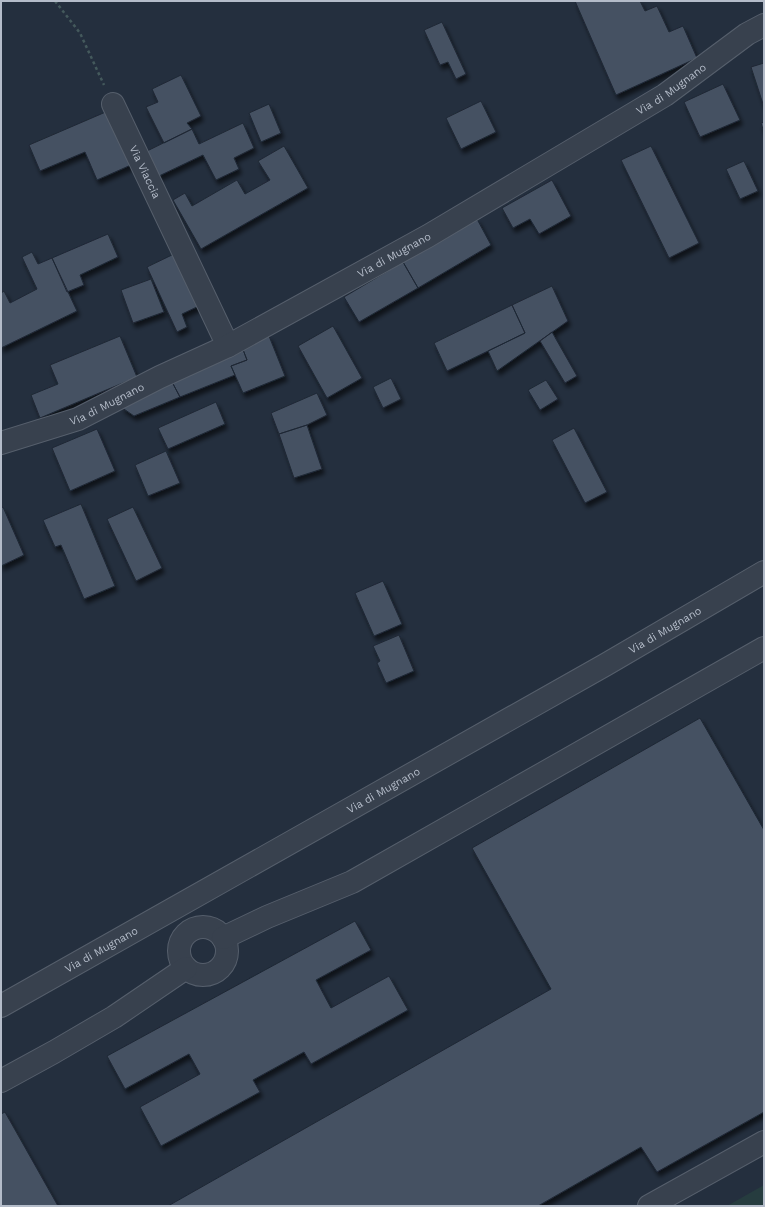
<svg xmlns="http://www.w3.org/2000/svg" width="765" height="1207" font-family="'Work Sans',sans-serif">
<defs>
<filter id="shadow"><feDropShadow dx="2.5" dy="4.5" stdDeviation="2" flood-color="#0009"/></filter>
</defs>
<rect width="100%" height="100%" fill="#242f3e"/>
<path fill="#263c3f" d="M764,1185V1206H727Z"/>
<path fill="#455162" stroke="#1f2835" filter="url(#shadow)" d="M575,1H640L645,11L657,6L669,32L683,26L697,58L616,95Z
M442,22L466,74L456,79L448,62L440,65L424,30Z
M764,63V107L751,67Z
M181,75L201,116L187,123L192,129L164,143L146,107L158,102L152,89Z
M723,84L740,120L700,137L684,102Z
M481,101L496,132L461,149L446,118Z
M269,104L281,133L261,142L249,113Z
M108,111L131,165L97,180L85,152L40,171L29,145Z
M764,122V132L761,123Z
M243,123L254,148L234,158L239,169L216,180L203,155L159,176L147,151L192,129L199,144Z
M284,146L308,188L201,249L173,200L185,193L192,206L237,180L245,194L270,180L258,161Z
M651,146L699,243L669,258L621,160Z
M744,161L758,191L740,199L726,169Z
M552,180L571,216L539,234L530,219L513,228L502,208Z
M477,219L491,245L418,288L403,262Z
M108,234L118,257L80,275L84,285L67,292L52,258Z
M32,252L38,264L52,258L77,311L1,348V293L4,291L10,303L37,289L22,257Z
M174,254L199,306L182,314L187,327L177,332L147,267Z
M403,262L418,288L359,322L344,297Z
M151,279L164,312L133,323L121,290Z
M552,286L568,321L497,371L488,351L525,333L512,305Z
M512,305L525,333L447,371L434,343Z
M333,326L362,378L327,398L298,346Z
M552,332L577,376L565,383L540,341Z
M120,336L137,377L40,418L31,395L58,384L50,365Z
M269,336L285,376L243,393L231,366L247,360L242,347Z
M242,347L247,360L231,366L235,375L180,397L171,380Z
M391,378L401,399L383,408L373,387Z
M171,380L180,397L134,416L121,407Z
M546,380L558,399L540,410L528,390Z
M317,393L327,415L307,425L279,434L271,413Z
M216,402L225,424L168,449L158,428Z
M307,425L322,469L294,478L279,434Z
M574,428L607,492L585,503L552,440Z
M97,429L115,471L70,491L52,448Z
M166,451L180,483L148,496L135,465Z
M81,504L115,586L84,599L61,545L55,547L43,520Z
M3,507L24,555L1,566V508Z
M133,507L162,568L136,581L107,519Z
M383,581L402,624L374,636L355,593Z
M399,635L414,671L386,683L377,663L380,661L373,646Z
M700,718L764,830V1112L657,1172L641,1147L538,1206H168L551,989L472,848Z
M355,921L371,950L316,980L331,1008L389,976L408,1010L311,1064L304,1052L253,1080L260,1092L161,1146L140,1107L200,1074L189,1054L125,1089L107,1056Z
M5,1112L58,1206H1V1114Z"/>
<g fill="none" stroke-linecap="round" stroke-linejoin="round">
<g stroke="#565f6c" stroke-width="24">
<g id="minor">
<path id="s1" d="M113,104L228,346"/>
<path id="s2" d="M1,443L78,419L160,377L228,346L428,236L665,95L747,34L764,25"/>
<circle cx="203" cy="951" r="24"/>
<path d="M223,938L267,917L352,882L764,648"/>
<path id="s3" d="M1,1006L605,665L764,572"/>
<path d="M1,1081L54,1052L114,1017L186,968"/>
<path d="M649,1206L764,1142"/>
</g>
</g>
<path stroke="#44595c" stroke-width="2.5" stroke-dasharray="3 3" stroke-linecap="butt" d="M55,1L80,33L104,85"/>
<use href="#minor" stroke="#38414e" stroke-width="22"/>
</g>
<g text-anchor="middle" stroke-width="3" stroke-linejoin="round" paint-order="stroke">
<g font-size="11" fill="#b4bcc9" stroke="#1d2633">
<text dy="4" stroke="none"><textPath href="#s2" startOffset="760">Via di Mugnano</textPath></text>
<text dy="4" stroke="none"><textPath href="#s1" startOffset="75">Via Viaccia</textPath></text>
<text dy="4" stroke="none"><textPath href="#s2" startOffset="437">Via di Mugnano</textPath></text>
<text dy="4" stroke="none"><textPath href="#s2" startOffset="113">Via di Mugnano</textPath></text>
<text dy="4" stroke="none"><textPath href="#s3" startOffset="763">Via di Mugnano</textPath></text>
<text dy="4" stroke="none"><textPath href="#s3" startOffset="439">Via di Mugnano</textPath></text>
<text dy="4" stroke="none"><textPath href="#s3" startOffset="115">Via di Mugnano</textPath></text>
</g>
</g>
<rect width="765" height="1207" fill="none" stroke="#b4bcc9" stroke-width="4"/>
</svg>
